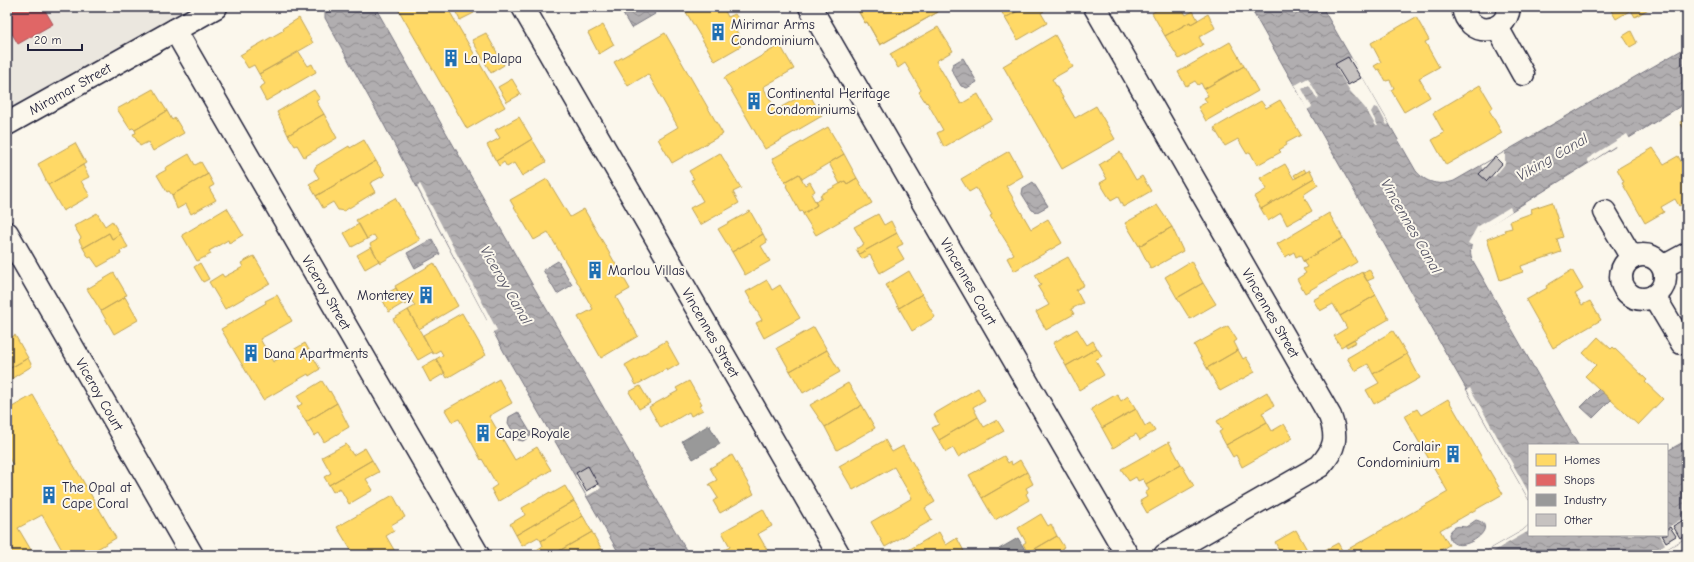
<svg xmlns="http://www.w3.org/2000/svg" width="1694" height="562" font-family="'Comic Neue',sans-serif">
<defs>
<pattern id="water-waves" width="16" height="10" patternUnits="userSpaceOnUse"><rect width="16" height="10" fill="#b1aeb0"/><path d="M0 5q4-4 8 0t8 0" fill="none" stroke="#908d90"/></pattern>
</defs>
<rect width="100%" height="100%" fill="#fbf7ec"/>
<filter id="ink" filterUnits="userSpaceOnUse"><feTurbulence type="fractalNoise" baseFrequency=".025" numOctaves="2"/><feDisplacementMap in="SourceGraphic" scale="8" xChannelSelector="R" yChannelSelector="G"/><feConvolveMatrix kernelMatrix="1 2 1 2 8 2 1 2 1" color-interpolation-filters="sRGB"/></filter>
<g filter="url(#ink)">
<path fill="#ebe7df" d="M7,7H221L7,129Z"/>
<path fill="url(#water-waves)" stroke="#787681" d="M335,7H375L532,284L689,555H620L504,352L383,123L325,18V13Z
M635,7H651L655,14L631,28L623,14Z
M1250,7H1322L1416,171C1426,183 1439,186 1454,181L1687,47V102L1486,227C1475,235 1466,247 1473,261L1578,445H1529V500Z
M963,58L977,82L967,88L961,86L951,69L953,64Z
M1033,182L1048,206L1037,212L1032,210L1022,194L1023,188Z
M432,239L440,254L415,268L407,253Z
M558,261L572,285L557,294L543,270Z
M1599,389L1611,400L1593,418L1581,407Z
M518,412L532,435L523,441L518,440L508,423L509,417Z
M1687,440V537L1656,555H1480L1522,531L1529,525V535H1667V451Z
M1476,520C1505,527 1451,562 1449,534C1454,525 1458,526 1466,527Z"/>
<path fill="#fbf7ec" d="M1351,58L1364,77L1363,78L1389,124L1387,125L1378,108L1374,107L1371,112L1378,126H1376L1365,108L1350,91L1336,68Z
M1308,78L1319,97L1317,99L1309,85L1302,89L1312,107L1307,110L1295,85Z
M1627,134L1630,139L1616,148L1615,146L1589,163L1587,159Z
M1505,152V164L1495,176L1490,177L1502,164L1496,158L1483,170L1481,166Z
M420,184L497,330L491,333L485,322L487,320L417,186Z
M1510,207L1512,211L1479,233L1480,235L1473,246L1468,243L1477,227Z
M1470,388L1529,493V500L1467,390Z
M578,473L587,490L598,484L601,488L587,496L575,475Z
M1680,520L1687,532V537L1656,555H1649L1665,544L1660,535H1667V528Z
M1529,525V531L1487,555H1480L1522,531Z"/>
<path fill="#ffd966" stroke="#bda259" d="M397,7H447L505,107L467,129Z
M453,7H471L474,13L460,20Z
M683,7H723L728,17L735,14L741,23L734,27L740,37L737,39L741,46L715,61Z
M856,7H886L887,8L889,7H935L938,12L880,45L867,22L865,23Z
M856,7H935L938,12L880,45L867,22L865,23Z
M999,7H1025L1005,18Z
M1025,7H1042L1044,11L1041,13L1047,23L1018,40L1005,18Z
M1162,7H1181L1186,15L1193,11L1198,20L1191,24L1190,22L1165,36L1152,13Z
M1609,7H1649L1650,8L1635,17L1631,10L1616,19Z
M1208,14L1215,28L1199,37L1203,45L1179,59L1165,36L1190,22L1191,24Z
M1416,17L1429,40L1425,42L1439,67L1419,78L1430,97L1404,112L1391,90L1394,88L1390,80L1386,81L1379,69L1377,70L1374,66L1381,62L1371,43Z
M299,18L313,43L259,74L254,65L248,68L240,55L284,30L283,28Z
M603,25L614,45L599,54L588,33Z
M938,27L953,51L936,61L961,104L978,94L992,119L944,147L937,133L943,130L927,102L926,103L919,92L921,90L905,63L898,68L890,54Z
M1631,31L1637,43L1630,47L1623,36Z
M486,33L504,65L491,73L472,40Z
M665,33L723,134L672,163L658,139L678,127L648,74L628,86L614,62Z
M1055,35L1073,67L1052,79L1075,118L1096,106L1115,139L1062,169L1003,66Z
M1230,42L1244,66L1204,89L1201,83L1198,85L1195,81L1186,86L1178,72Z
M780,45L794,69L763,87L776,110L808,92L822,116L765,149L724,78Z
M299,52L308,66L312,64L316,72L266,101L259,88L265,84L259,74Z
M1244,66L1258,91L1206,121L1198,107L1207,102L1204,98L1208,96L1204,89Z
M512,79L521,94L507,102L498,87Z
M1480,85L1493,107L1489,110L1502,133L1446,165L1432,140L1444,133L1433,113Z
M153,89L167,111L135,130L133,128L130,129L117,109Z
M314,90L320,99L316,101L324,114L288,135L277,112Z
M1280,100L1301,135L1286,143L1287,145L1279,150L1281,152L1257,165L1250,152L1247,154L1238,139L1225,146L1214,128L1261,101L1266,108Z
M167,111L172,120L175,118L184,133L153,151L148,142L140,146L133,134L136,133L135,130Z
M324,114L337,138L304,157L297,145L295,146L288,135Z
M519,117L532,139L496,161L487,145L500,138L495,130Z
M1687,118V134L1680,122Z
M828,127L844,154L802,179L799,174L785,182L772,159Z
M532,139L546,162L522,176L514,163L507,167L504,162L499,166L496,161Z
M364,140L376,161L316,196L309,184L319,178L314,170L316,166L349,146L350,148Z
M75,143L86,163L48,185L38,164Z
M1653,148L1664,164L1678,156L1687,172V201L1679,206L1675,199L1661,207L1664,212L1645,223L1622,183L1624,182L1617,169Z
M1009,151L1023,176L1006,186L1031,229L1048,219L1062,243L1014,271L1007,258L1014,254L990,216L992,215L976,188L969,192L961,179Z
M1120,152L1136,180L1142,176L1151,191L1123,207L1118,197L1111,201L1100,183L1107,179L1099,165Z
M720,153L741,188L733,192L739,203L700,225L690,208L703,201L691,180L694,179L689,171Z
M189,154L195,165L201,162L208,174L172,195L169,191L167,192L157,175L166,170L165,168Z
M844,154L857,178L847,184L845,181L840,184L829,163Z
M376,161L385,175L370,183L375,192L344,211L338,210L333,202L323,208L316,196Z
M1285,164L1294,179L1310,170L1314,178L1261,209L1254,197L1267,189L1260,178Z
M83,165L89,177L81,181L90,196L63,211L48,185Z
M1304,169L1306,172L1296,178L1294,175Z
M208,174L214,185L209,188L216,200L191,214L186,204L177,209L172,195Z
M799,174L805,185L810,182L815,191L811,194L817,205L803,214L802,211L800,212L786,186L787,185L785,182Z
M857,178L872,203L816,235L803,214L817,205L815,202L822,198L820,195L845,181L847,184Z
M1314,178L1318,185L1303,195L1312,211L1287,225L1281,213L1268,221L1261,209Z
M547,179L570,217L584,209L630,289L616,297L638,336L601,358L578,317L593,309L579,285L548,232L534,240L510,200Z
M395,198L420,240L380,263L370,244L377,240L374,235L367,239L356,220Z
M1552,202L1563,237L1557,239L1561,252L1521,266L1523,272L1500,280L1487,239L1505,232L1504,230L1512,228L1510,221L1532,213L1531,209Z
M1157,205L1172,227L1139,246L1125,223Z
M227,208L243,235L229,243L228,240L209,251L211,254L197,261L182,235Z
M750,211L763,234L732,252L718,229Z
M97,213L105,226L112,221L120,234L112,239L109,233L83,248L79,240L81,238L74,226Z
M1329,213L1343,238L1303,261L1300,255L1296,257L1294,252L1285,257L1277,244Z
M878,214L884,225L891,221L897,233L859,254L856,249L864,244L854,227Z
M359,224L367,239L352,247L344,233Z
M1172,227L1183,251L1151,269L1139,246Z
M109,233L112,239L120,234L128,247L120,251L121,254L98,267L91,257L89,258L83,248Z
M897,233L903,244L897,247L904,259L880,273L870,255L862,259L859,254Z
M763,234L767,242L761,246L770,261L745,275L732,252Z
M1343,238L1357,262L1305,293L1297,279L1306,273L1303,269L1307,267L1303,261Z
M371,247L379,261L365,269L357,255Z
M254,256L270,283L225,309L209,282L222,274L224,277L243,267L241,263Z
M1068,257L1084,285L1076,290L1083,303L1071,309L1074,314L1046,330L1036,312L1049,305L1038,287L1041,285L1035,275Z
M1191,261L1203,283L1177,298L1165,277Z
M200,263L209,279L203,282L194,267Z
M434,263L458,306L419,329L408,310L415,306L412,301L405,305L395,286Z
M1369,269L1374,278L1367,281L1362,273Z
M1572,270L1583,289L1575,294L1582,305L1590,301L1601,320L1553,348L1526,300L1547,288L1546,286Z
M909,271L922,294L899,308L886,285Z
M1362,272L1376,295L1340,316L1333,304L1320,311L1313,300Z
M114,273L127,295L124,296L125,297L101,311L87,289Z
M767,280L772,290L780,285L800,318L764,338L756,323L762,320L746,292Z
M1203,283L1216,304L1190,319L1177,298Z
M396,288L404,303L389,312L381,297Z
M922,294L935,317L912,331L899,308Z
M277,295L292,321L260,339L273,362L305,343L320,369L309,376L308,374L263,400L221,329L266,303L265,301Z
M1376,295L1389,319L1341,347L1334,336L1347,328L1340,316Z
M125,297L138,320L114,334L101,311Z
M408,310L432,352L418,360L393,319Z
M462,313L486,355L447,378L436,359L443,355L440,350L433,354L423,335Z
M1228,326L1237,340L1234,342L1238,350L1207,368L1194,345Z
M814,327L827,350L790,371L777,348Z
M1077,329L1087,345L1093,341L1097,348L1066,366L1053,343Z
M1393,331L1407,354L1373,374L1368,364L1355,371L1347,358Z
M15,335L28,358L7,370V340Z
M1598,337L1611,349L1613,347L1647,380L1645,382L1663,399L1638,425L1585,376L1596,365L1583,353Z
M1354,339L1356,342L1347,347L1345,344Z
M666,341L679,364L667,371L666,369L636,385L625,365Z
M1097,348L1102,356L1095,360L1104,375L1079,390L1066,366Z
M827,350L840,372L803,393L790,371Z
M1238,350L1243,359L1246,357L1255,372L1220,391L1207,368Z
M1407,354L1420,378L1374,404L1366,390L1379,383L1373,374Z
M28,358L32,366L11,379L7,370Z
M436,359L445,373L430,382L422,367Z
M499,379L512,403L489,416L515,460L537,447L551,470L498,502L491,489L497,485L482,459L481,460L459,419L452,422L445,410Z
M322,381L329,392L330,391L337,403L306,422L297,407L302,404L297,396Z
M689,381L702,404L700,405L703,410L691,416L689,412L661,428L649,407L678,391L676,388Z
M848,383L862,405L825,427L810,405Z
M640,386L650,403L639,409L629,392Z
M978,388L985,400L973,407L978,417L939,440L932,428L939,424L934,414Z
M1267,392L1274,406L1262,413L1267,422L1226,445L1219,432L1222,430L1217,421Z
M1117,394L1121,401L1128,396L1136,409L1102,428L1091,409Z
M33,395L116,538L87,555H65L42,515L18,528L34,555H7V468L13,465L7,455V410Z
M1448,399L1503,494L1440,530L1449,545L1432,555H1328L1325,550L1338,543L1343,552L1448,492L1404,416L1417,409L1421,415Z
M337,403L349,427L324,442L319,433L314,436L306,422Z
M862,405L875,428L837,450L825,427Z
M1136,409L1145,426L1150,423L1155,431L1140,440L1136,434L1113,448L1102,428Z
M978,417L984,427L997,420L1004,431L958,457L953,448L946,452L939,440Z
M1267,422L1272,431L1284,424L1293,438L1242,467L1236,455L1233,457L1226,445Z
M885,440L892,452L903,446L935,502L925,508L932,520L885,547L871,522L912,498L894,467L853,490L839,466Z
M1169,442L1181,464L1146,484L1143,479L1138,481L1136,477L1129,481L1121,469Z
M346,444L353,455L365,448L372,460L329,485L324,477L331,473L322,457Z
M732,455L754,494L720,513L713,501L718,498L709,484L717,480L710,468Z
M1004,456L1008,463L1011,461L1012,465L1020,460L1027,472L982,498L969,475Z
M372,460L379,472L366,479L373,490L349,504L340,488L333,492L329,485Z
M1181,464L1194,486L1147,513L1140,501L1147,497L1145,493L1149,490L1146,484Z
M1027,472L1033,484L1026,488L1028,492L1026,494L1029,500L995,520L982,498Z
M565,486L574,501L516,535L510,524L525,515L522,508L550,492L551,494Z
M393,495L405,517L391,525L394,531L386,536L397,555H354L337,527Z
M574,501L583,516L541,541L538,537L522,546L516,535Z
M763,509L772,526L758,534L770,555H719L718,553L730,547L722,532Z
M1041,514L1048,526L1051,524L1057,536L1028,553L1023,544L1026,542L1018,528Z
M583,516L592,532L552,555H528L543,546L541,541Z
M1296,530L1310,555H1274L1280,552L1275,542Z
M592,532L601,548L588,555H552Z
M939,532L946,545L957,538L966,555H900Z
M1057,536L1064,547L1062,548L1065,555H1029L1028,553Z
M601,548L606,555H588Z"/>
<path fill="#e06666" stroke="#a75259" d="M7,7H43L53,24L18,44L7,25Z"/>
<path fill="#999" stroke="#75757d" d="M709,425L720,444L693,459L682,441Z
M1018,538L1028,555H1002L999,549Z"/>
<path fill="#c6c2c0" stroke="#22223b" d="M1348,57L1361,78L1348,85L1335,64Z
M1495,157L1502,164L1487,181L1479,174Z
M588,466L598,484L586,491L576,473Z
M1687,518V533L1680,538L1673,526Z
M1670,527L1676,536L1666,542L1662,535H1667V529Z"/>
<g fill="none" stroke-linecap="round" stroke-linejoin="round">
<g stroke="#22223b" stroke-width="25">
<g id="minor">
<path id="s1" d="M523,7L839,555"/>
<path id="s2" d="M810,7L1127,555"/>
<path id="s3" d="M1095,7L1330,416C1338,438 1335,449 1320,466L1165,555"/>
<path d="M1463,7C1467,37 1506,37 1509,7"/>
<path d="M1497,27L1523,74"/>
<path id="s4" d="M175,30L478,555"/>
<path id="s5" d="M7,124L216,7"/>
<path d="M1605,212L1632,258"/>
<path id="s6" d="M7,233L192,555"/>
<circle cx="1643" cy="277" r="22"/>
<path d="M1663,267L1687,254"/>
<path d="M1654,296L1682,343"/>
</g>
</g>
<use href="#minor" stroke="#fbf7ec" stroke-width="22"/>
</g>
</g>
<defs>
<g id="building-bare" transform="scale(1.38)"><path d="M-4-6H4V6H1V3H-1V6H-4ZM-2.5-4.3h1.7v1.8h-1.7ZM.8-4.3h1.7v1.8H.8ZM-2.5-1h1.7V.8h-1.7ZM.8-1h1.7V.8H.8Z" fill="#1f6fb2" stroke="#fbf7ec" stroke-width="2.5" paint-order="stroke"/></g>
</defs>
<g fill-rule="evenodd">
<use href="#building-bare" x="718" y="32"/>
<use href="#building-bare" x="451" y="58"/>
<use href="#building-bare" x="754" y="101"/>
<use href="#building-bare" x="595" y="270"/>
<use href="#building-bare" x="426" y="295"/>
<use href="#building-bare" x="251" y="353"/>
<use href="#building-bare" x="483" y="433"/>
<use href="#building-bare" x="1453" y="454"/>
<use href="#building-bare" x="49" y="495"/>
</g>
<g text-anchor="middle" stroke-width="4" stroke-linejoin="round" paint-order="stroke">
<g font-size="14" fill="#22223b" stroke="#fbf7ec" text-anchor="start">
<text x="731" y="29">Mirimar Arms<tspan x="731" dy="16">Condominium</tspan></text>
<text x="464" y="63">La Palapa</text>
<text x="767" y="98">Continental Heritage<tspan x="767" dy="16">Condominiums</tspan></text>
<text x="608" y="275">Marlou Villas</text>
<text x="413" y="300" text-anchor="end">Monterey</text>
<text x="264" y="358">Dana Apartments</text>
<text x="496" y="438">Cape Royale</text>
<text x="1440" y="451" text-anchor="end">Coralair<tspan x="1440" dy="16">Condominium</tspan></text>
<text x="62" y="492">The Opal at<tspan x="62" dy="16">Cape Coral</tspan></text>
</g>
<g font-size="14" fill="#22223b" stroke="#fbf7ec">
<text dy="5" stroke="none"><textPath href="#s5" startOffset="72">Miramar Street</textPath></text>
<text dy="5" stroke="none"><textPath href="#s2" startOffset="317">Vincennes Court</textPath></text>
<text dy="5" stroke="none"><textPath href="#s4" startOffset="303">Viceroy Street</textPath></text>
<text dy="5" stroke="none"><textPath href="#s3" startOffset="353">Vincennes Street</textPath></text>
<text dy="5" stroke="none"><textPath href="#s1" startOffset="376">Vincennes Street</textPath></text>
<text dy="5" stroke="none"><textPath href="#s6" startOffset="186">Viceroy Court</textPath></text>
</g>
<g font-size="15" font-style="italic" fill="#545364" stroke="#fbf7ec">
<text transform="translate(1552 157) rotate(-30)" y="5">Viking Canal</text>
<text transform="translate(1411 226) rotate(60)" y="5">Vincennes Canal</text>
<text transform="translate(506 285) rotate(60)" y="5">Viceroy Canal</text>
</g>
</g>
<rect width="1694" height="562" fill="none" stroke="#fbf7ec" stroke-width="24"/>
<rect x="12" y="12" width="1670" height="538" fill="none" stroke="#22223b" stroke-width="1.5" filter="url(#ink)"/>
<rect x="1528" y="444" width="140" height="92" fill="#fbf7ec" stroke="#a4a2a5"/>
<rect x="1536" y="454" width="20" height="12" fill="#ffd966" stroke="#a4a2a5"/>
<text x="1564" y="464" font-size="12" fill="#22223b">Homes</text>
<rect x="1536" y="474" width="20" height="12" fill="#e06666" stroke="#a4a2a5"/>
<text x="1564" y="484" font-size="12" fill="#22223b">Shops</text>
<rect x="1536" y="494" width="20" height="12" fill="#999999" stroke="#a4a2a5"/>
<text x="1564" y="504" font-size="12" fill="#22223b">Industry</text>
<rect x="1536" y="514" width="20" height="12" fill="#c6c2c0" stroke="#a4a2a5"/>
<text x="1564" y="524" font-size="12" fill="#22223b">Other</text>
<path d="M28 44v6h54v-6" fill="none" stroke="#22223b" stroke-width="2"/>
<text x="34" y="44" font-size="12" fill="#22223b" stroke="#fbf7ec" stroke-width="3" paint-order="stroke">20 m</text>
</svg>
